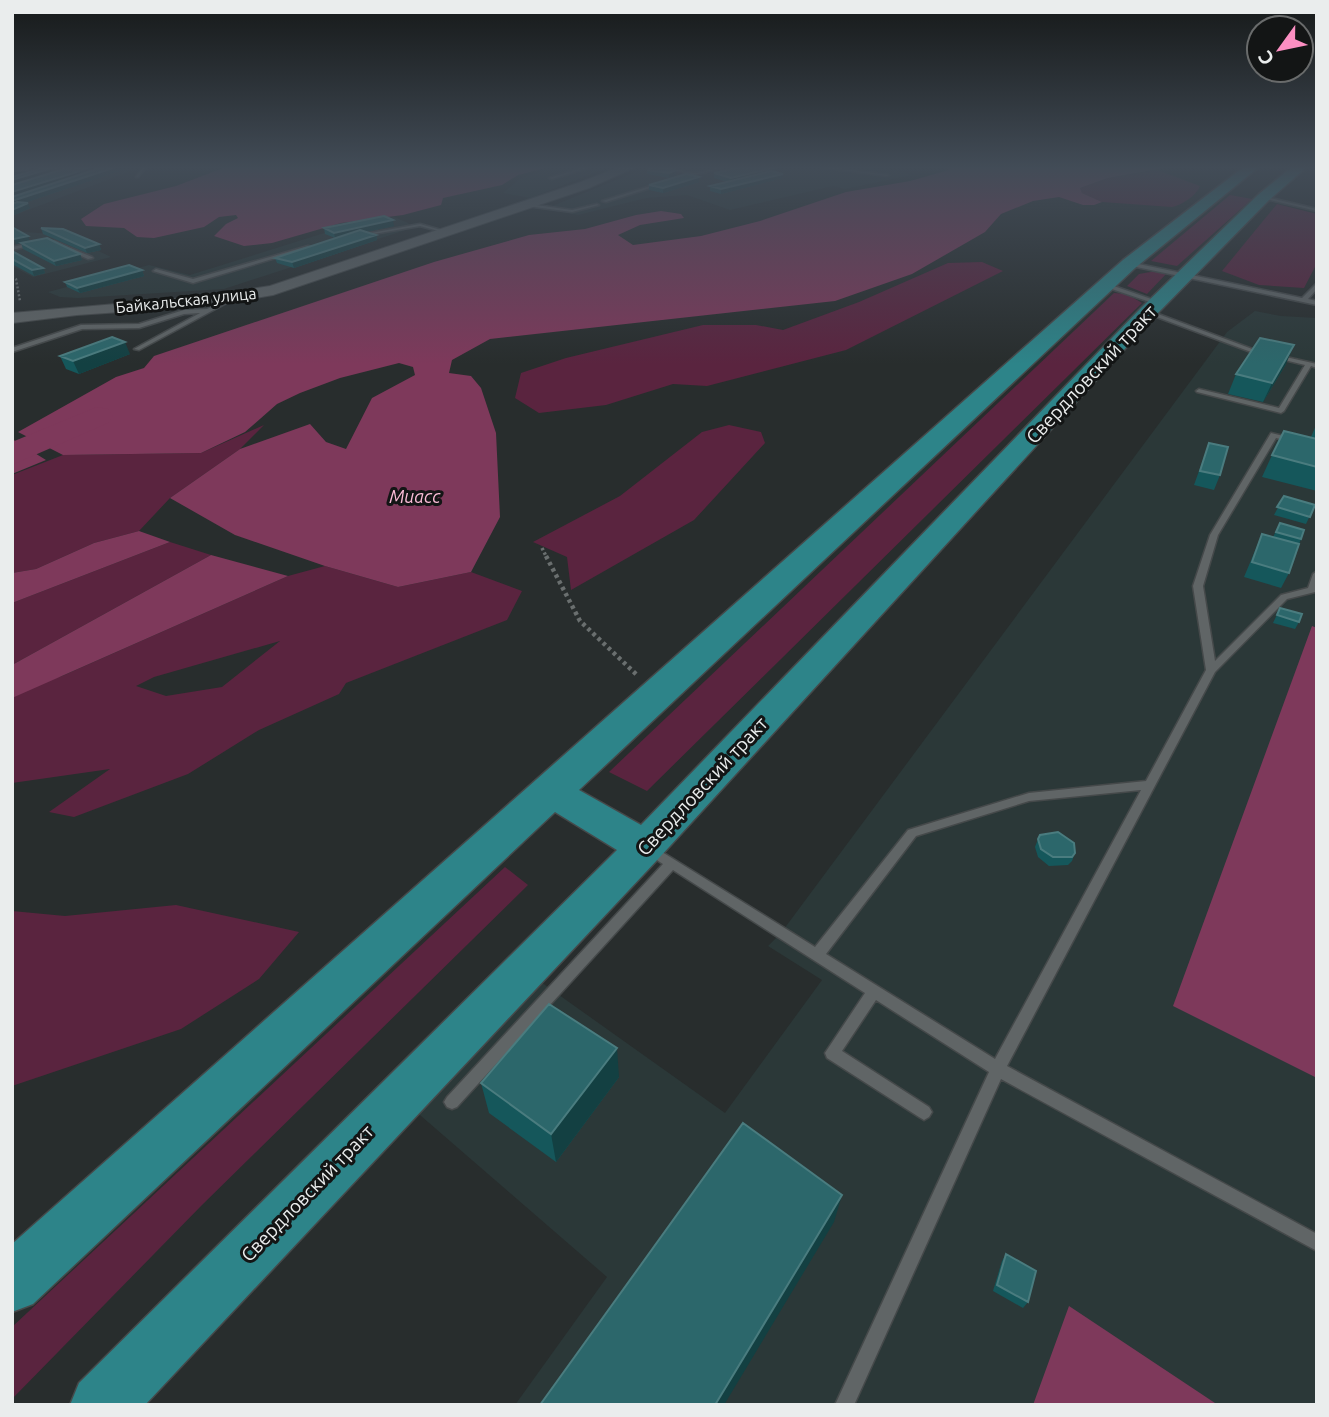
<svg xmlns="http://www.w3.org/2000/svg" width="1329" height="1417" font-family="Ubuntu,sans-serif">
<rect width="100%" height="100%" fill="#282d2d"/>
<path fill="#2b3838" d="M12,166H144L12,216Z
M555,166H612L530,198L503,193L519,179Z
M650,166H879L912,175L845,189L833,186L730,210L687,195L646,198L578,215L545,209Z
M394,217L408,223L412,228L224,289L78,298L60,297L48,292L149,265L190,275L350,225Z
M12,231L65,235L111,257L33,277L12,266Z
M1255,311L1281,316L1317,318V1405H515L607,1277L413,1109L538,980L725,1113L822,980L768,946L781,933L1227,332Z"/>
<path fill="#5a243f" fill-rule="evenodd" d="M1157,170L1200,186C1196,196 1182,205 1172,207L1102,202L1082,193L1080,188L1108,178Z
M1230,195L1252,199L1177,266L1151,261Z
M1277,204L1317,214V263L1304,288L1259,285L1222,271Z
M982,262L1003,271L846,350L707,386L673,384L606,405L539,413L515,398L521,373L566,358L703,325H756L783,330L859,302L948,263Z
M1156,271L1167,273L1147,294L1127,286L1139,274Z
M1114,293L1127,294L1142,303L647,791L609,772Z
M264,425L240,449L170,498L139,531L94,543L36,569L12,573V475L63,455L201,453Z
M729,425L761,432L765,443L694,520L571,590L567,557L533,542L620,496L702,432Z
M170,542L211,555L12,665V603Z
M325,566L398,587L471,572L522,591L507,620L346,683L339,694L259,730L188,774L74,817L49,812L110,769L12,783V691L62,676L288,576ZM280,641L222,687L166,696L136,686L154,677Z
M505,867L528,885L202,1205L12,1399V1327Z
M176,905L299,932L259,979L181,1029L12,1086V911L65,916Z"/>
<path fill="#7e395b" d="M220,166H553L518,175L502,185L443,198L441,205L403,215L341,223L272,243L244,246L214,236L226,224L238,218L236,215L219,217L204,227L154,238L137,237L124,228L86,226L81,219L104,204L176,186L223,168Z
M941,166H1176L1108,178L1080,188L1082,193L1102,202L1094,205H1083L1059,197L1033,201L1001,214L985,232L912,274L835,301L490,339L452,360L449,373L471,376L481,388L496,433L500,517L471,572L398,587L325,566L235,535L170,498L240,449L310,424L326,442L346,449L372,398L415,375L413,367L399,363L340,378L300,393L277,404L245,432L201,453L63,455L18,432L116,377L144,368L154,356L434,262L529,235L585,229L636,215L661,211L681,214L684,218L640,225L618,235L633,245L701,236L760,221L846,192L910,181L949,170Z
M12,439L46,460L12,474Z
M139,531L170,542L12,603V573L36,569L94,543Z
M211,555L288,576L12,698V665Z
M1312,626L1317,628V1078L1173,1006Z
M1069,1306L1218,1405H1033Z"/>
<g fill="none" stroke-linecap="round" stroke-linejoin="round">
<path fill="#7e395b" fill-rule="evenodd" d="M97,407L108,409L113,416L108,423L12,465V442Z"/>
<g stroke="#45494a" stroke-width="3">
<path id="lane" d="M57,166H63L48,172L42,171Z
M143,166H147L138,177H136Z
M588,166H594L552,179L549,178Z
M657,166C670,166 684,173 696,173C707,172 718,166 729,166L679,179L678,177L691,174Z
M810,166H820L889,175L887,176Z
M660,183L663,184L606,202L602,201Z
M1262,196L1317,209V211L1262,198Z
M529,204L572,210L597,204L599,205L572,212L527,206Z
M420,224L448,232L446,233L420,226L356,237L354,236Z
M54,241L92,257L93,258L88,259L52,243Z
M35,242L37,244L12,250V247Z
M308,246L312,247L193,283L153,271L156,269L193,279Z
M1129,262L1302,298L1317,283V289L1308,299L1317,301V305L1127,265Z
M1105,283L1160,302L1161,303L1156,304L1103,286Z
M229,298L234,299L139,350L134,349L200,313L184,314L139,328L82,329L12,352V348L81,325L139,324L184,310L207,309Z
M1146,311H1150L1255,350L1317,364V368L1311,366L1284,411L1281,413L1197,392L1196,391L1199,389L1279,408L1305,365L1251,352L1146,313Z
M1271,433L1317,444V448L1276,438L1218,535L1203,586L1215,661L1281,595L1308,588L1313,574L1317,571V590L1315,592L1287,599L1215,672L1007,1066L1317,1234V1251L1001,1079L854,1405H835L989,1072L876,1000L842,1051L929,1107L932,1112L929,1117L924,1120L919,1117L827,1058L825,1053L865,993L673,870L457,1107L452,1109L447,1107L444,1102L447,1097L663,864L646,853L644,850L646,847L650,845L654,847L815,947L908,830L1029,793L1146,781L1206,670L1193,586L1210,535ZM1141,790L995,1059L826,954L916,836L1029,801Z"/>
</g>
<g stroke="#45494a" stroke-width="2">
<path id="secondary" d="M622,166H638L589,188L273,295L208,306L77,315L12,323V313L208,296L270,286L581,182Z"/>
</g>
<g stroke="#45494a" stroke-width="3">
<path id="primary" d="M1245,166H1260L1135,268L579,790L641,825L1141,308L1259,194L1293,166H1308L1269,200L1155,316L659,858L145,1405H70L79,1383L617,850L555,812L33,1304L12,1312V1244L1123,260Z"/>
</g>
<path stroke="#6a6f6f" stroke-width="2.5" stroke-dasharray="2 2" stroke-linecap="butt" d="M12,277L16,279L20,301"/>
<path stroke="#6a6f6f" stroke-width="3.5" stroke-dasharray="2.5 2.5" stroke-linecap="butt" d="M542,548L547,558"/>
<path stroke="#6a6f6f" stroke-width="4.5" stroke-dasharray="3.5 3.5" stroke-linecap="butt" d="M546,556L580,621L637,675"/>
<use href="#lane" fill="#606566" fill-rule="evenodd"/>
<use href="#secondary" fill="#606566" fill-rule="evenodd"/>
<use href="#primary" fill="#2d8489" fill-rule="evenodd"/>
</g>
<path fill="#15575b" d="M12,166H31L30,172L52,168L53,172L71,170L70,167L73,166H134L24,203L30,208L12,216V177L18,175L12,176Z
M674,166H699L690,169Z
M857,166H886V168L871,170Z
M647,170H676V175L669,178L647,174Z
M782,170L776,172L782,178L721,194L710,191V186L727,182L714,178V173Z
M699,182L663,193L649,190V185Z
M394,226L365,232L376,235L377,240L294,268L277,263L275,258L335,238L325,234L324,228Z
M41,228L99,244L101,250L87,253L43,234Z
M21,243L80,254L82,260L56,266L23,249Z
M12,251L43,268L45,273L34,276L12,264Z
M142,270L144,276L80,293L67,287L65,282Z
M130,354L79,374L66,369L60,356Z
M1286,364L1263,402L1228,394L1236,374Z
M1317,423V491L1262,477L1272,455L1311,437Z
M1209,443L1220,475L1214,490L1194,485Z
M1284,496L1315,505L1306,524L1274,515Z
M1280,523L1301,539L1289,573L1281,588L1244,577L1262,534L1273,537Z
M1280,608L1299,622L1295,629L1273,623Z
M1038,839L1075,853L1072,861L1068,865L1049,866L1038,857L1035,847Z
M619,1077L556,1162L489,1113L481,1083Z
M1006,1254L1028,1302L1023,1308L993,1291L1002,1261Z"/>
<path fill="#134042" d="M29,166H31L30,174L12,176V171Z
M93,166H110L86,173L84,169Z
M119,166H134L12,207V201Z
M783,166L782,170L731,183V178Z
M872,166H886V168L871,170Z
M52,168L53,173L12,186V180Z
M676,170V175L669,178V173Z
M80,171L82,175L12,198V192Z
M783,174L782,178L721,194V189Z
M699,177V182L663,193V188Z
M28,203L30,208L12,216V210Z
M393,220L394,226L335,238L334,233Z
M376,235L377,240L294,268L292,262Z
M28,236L30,241L16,244L14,239Z
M99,244L101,250L87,253L85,248Z
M80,254L82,260L56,266L54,261Z
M43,268L45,273L34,276L32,270Z
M142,270L144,276L80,293L77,288Z
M125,342L130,354L79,374L73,361Z
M1294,345L1286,364L1263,402L1272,383Z
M617,1048L619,1077L556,1162L551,1134Z
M842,1195L834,1222L724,1405H715Z"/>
<path fill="#2c676b" stroke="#4a7c7f" stroke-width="2" d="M12,166H29L28,170L12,171Z
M73,166H93L84,169L70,167Z
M106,166H119L12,201V197Z
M746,166H782L731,178L714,173Z
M655,167L676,170L669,173L647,170Z
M43,168H52L12,180V177Z
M64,169L80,171L12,192V185Z
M771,171L783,174L721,189L710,186Z
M686,174L699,177L663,188L649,185Z
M17,202L28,203L12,210V204Z
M384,216L393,220L334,233L324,228Z
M12,227L28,236L14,239L12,238Z
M41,228L63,229L99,244L85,248Z
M360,230L376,235L292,262L275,258Z
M47,238L80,254L54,261L21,243Z
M12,251L43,268L32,270L12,259Z
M129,265L142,270L77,288L65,282Z
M112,337L125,342L73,361L60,356Z
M1260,338L1294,345L1272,383L1236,374Z
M1284,431L1317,439V467L1272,455Z
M1209,443L1228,447L1220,475L1200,471Z
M1284,496L1315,505L1310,517L1277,507Z
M1280,523L1304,530L1301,539L1276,532Z
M1262,534L1299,544L1289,573L1252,562Z
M1280,608L1302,614L1299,622L1277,615Z
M1058,832L1074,843L1075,853L1072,857H1053L1041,849L1038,839L1040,835Z
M549,1004L617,1048L551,1134L481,1083Z
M743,1123L842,1195L715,1405H540Z
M1006,1254L1036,1271L1028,1302L997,1285Z"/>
<linearGradient id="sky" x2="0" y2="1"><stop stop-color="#161919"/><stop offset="0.46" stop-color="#424c57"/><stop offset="1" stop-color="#424c57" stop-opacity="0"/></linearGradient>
<rect width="1329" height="364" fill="url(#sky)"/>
<g text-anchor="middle" stroke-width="6" stroke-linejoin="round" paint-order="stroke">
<g font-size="16" fill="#eaeded" stroke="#131515">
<text transform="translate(186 300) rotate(-6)" y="6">Байкальская улица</text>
</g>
<g font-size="18" font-style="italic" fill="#fbbcd7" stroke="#131515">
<text x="415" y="503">Миасс</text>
</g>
<g font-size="19" fill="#eaeded" stroke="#131515">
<text transform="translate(1091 374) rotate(-47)" y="7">Свердловский тракт</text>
<text transform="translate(702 786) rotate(-47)" y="7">Свердловский тракт</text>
<text transform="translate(307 1193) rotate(-46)" y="7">Свердловский тракт</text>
</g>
</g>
<rect width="1329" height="1417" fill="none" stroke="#eaeded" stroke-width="28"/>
<g transform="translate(1280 49) rotate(237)"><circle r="33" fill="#131515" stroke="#696b6b" stroke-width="2"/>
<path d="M0-5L12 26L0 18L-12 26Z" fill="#fc8fc2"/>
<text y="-10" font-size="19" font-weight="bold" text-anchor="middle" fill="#eaeded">С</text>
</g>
</svg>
